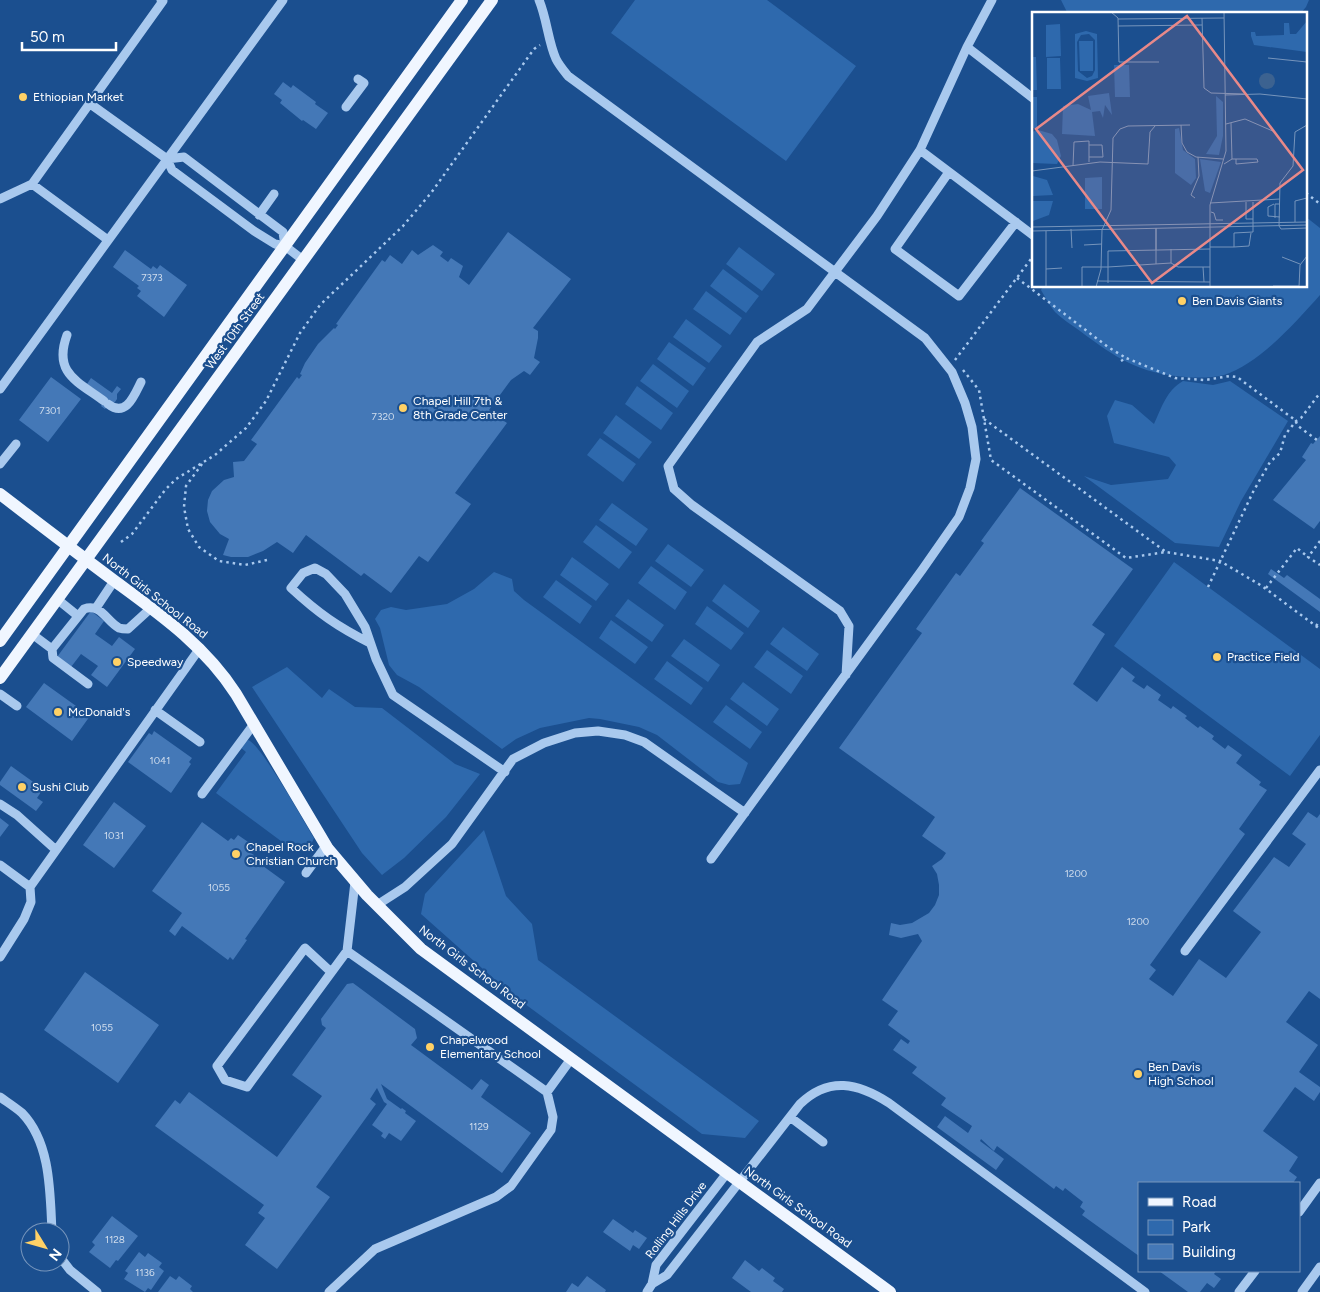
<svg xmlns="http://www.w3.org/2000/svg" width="1320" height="1292" font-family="Figtree,sans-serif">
<rect width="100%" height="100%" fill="#1b4f8f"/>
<path fill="#2e69ad" d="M635,0H767L856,66L786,161L611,33Z
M1061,0H1309L1306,7L1300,14H1068Z
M1306,217L1320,228V295C1296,322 1259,364 1224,375C1212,378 1198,378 1186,377C1140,374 1116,358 1080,331C1072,325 1062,319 1055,312C1050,306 1045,297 1041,290L1043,286H1306Z
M739,247L775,274L762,291L726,264Z
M723,269L759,296L746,313L710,286Z
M706,291L742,318L730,335L693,309Z
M686,319L722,346L709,363L673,337Z
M669,342L706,368L693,386L657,359Z
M653,364L689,391L677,408L640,381Z
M1183,381L1213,385L1230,381L1288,421L1241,501L1219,547L1175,543L1084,476L1111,485L1168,479L1176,465L1169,457L1114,443L1107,416L1115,400L1132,405L1154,424C1162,407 1166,391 1183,381Z
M637,386L673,413L661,430L625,404Z
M616,415L652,442L639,459L603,433Z
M600,438L636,464L623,482L587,455Z
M612,503L648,529L636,546L599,520Z
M596,525L632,552L619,569L583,542Z
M668,544L704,570L691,587L655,561Z
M572,557L609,584L596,601L560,575Z
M1174,562L1320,669V735L1290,776L1114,646Z
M651,566L687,592L675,610L638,583Z
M494,572L512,579L514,591L524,600L748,763L740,784L729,785L718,782L657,735L639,727L600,719L589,718L540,728L516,739L502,749L419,687L397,675L389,665L380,628L375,619L381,610L391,607L406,610L447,604L474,589Z
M556,580L592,606L580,624L543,597Z
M724,584L760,611L748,628L712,601Z
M628,599L664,625L652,642L615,616Z
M707,606L744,633L731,650L695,624Z
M611,620L648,647L635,664L599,638Z
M783,627L819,654L807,671L770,644Z
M684,639L720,665L708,682L671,656Z
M767,650L803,676L791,694L754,667Z
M667,661L703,688L691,705L654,679Z
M287,667L322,698L329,689L355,707L382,708L455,764L480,774L446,817L404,858L382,875L362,853L252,687Z
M743,682L779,709L767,726L730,699Z
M726,705L762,732L750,749L713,722Z
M248,740C261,744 304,822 314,838L310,847L290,852L287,851L289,847L216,793L246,752L240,747L244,742Z
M484,830L506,896L532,924L538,960L759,1121L745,1138L702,1134L510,993L421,914L425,894Z"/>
<path fill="#4478b7" d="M283,82L291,88L293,85L316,102L315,104L328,113L316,129L303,120L302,121L280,103L282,100L274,94Z
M508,232L571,279L533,328L538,331V338L534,358L540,362L530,375L524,371L511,380L489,410L507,423L455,493L471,504L428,562L419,556L391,593L364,573L361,576L306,535L293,553L277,542L263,551L248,557H231L223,555L229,539L220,534L210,522L207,511L208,500L212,491L224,480L234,477L233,462L244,461L257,444L251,440L297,377L299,379L302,375L300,374L305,363L318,344L334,328L335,329L338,325L336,324L382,260L385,262L390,255L402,264L412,250L418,255L433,245L443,252L440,256L448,262L451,258L463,266L459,277L469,285Z
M125,250L151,269L153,266L157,269L160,265L187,285L164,317L137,296L141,291L137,288L139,286L113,267Z
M51,377L81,399L48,442L19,420Z
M91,378L112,393L117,386L121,389L117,394V399L115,402L109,404L105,409L101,406L106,398L87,384Z
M1320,436V521L1314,529L1273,500L1306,460L1302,457L1311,443L1313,444Z
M1020,488L1133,569L1092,625L1105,634L1073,684L1097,702L1122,667L1135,677L1132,681L1144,689L1147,685L1161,695L1158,700L1171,709L1173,706L1187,716L1185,718L1198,728L1200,726L1214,736L1212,739L1225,749L1228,745L1242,755L1236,763L1261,782L1259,785L1267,790L1239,829L1245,834L1150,965L1156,970L1149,979L1173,996L1199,959L1226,978L1261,932L1233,911L1274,857L1289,867L1306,844L1292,834L1308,812L1317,818L1320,814V999L1309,991L1286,1022L1318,1045L1299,1072L1320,1087V1092L1314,1101L1295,1087L1263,1131L1298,1157L1289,1171L1297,1177L1293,1183H1139V1256L1082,1215L1085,1211L1080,1207L1083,1202L1065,1188L1063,1191L1056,1186L1054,1189L997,1146L994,1151L981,1139L980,1141L1004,1159L996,1170L937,1127L945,1116L968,1133L972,1126L941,1105L946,1098L912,1073L917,1067L893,1050L901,1039L908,1044L910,1041L888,1025L898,1011L882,1000L922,941L918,934L901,938L889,935L891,923L900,925L912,923L929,913L935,905L939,895V885L937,874L932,866L942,859L946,853L922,836L935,817L839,748L922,633L916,629L956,573L960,576L984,543L981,541Z
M1271,569L1284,578L1287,575L1320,599V612L1268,574Z
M91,611L104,621L95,634L112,646L119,637L135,649L107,687L91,675L98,666L81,654L71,667L57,657Z
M44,683L90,716L72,741L26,707Z
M154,731L192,758L189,762L191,764L171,793L128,762L149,733L152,735Z
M11,766L43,789L37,798L43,802L36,811L0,785V782Z
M114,802L146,826L114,868L83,845Z
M0,818L9,825L0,837Z
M202,822L228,841L231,838L234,840L238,835L254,846L249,852L254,855L252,858L285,882L245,939L247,940L233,960L230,957L228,960L182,926L175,936L169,931L182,913L152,891Z
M85,972L159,1025L118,1083L44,1030Z
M353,983L415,1029L417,1038L411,1045L472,1090L481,1079L489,1085L481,1097L531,1133L502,1173L381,1084L387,1099L401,1109L402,1108L406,1111L405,1113L416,1121L401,1141L389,1133L385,1139L381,1136L383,1133L372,1125L387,1104L384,1102L377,1088L370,1099L376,1104L316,1187L330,1197L277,1269L245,1245L265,1218L258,1213L264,1205L155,1126L175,1100L180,1104L189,1092L277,1157L322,1096L292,1075L326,1028L322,1025L321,1019L347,984Z
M112,1216L138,1236L118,1261L116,1260L110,1268L89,1252L95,1245L92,1242Z
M613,1219L633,1233L635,1230L647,1238L639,1249L633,1245L630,1251L603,1232Z
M139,1252L145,1257L148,1253L162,1263L159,1267L164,1271L151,1290L148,1288L145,1292L124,1279L128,1273L125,1271Z
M745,1260L759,1271L762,1268L775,1278L773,1281L784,1289L782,1292H751L732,1278Z
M1159,1271H1216L1214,1274L1221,1279L1214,1288L1207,1283L1200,1292H1188Z
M170,1276L176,1280L179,1276L192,1286L190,1289L193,1292H158Z
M587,1276L606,1290L605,1292H566L572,1283L578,1287Z"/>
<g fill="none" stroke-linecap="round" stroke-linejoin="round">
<path stroke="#a9c9ee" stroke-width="2.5" stroke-dasharray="2.5 4" stroke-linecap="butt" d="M1306,193L1320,204
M1017,278L1108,347L1126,358
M955,360L1034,255
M1121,361L1126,358L1175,378L1205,380L1230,376L1237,377L1295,420L1298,426L1317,440
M963,370L979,390L991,460L1126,558L1166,552L1220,561L1262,586L1320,629
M984,419L1166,552
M202,464L186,486L184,507L188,529L199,547L219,561L245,565L267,560
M1320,541L1308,557L1320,565
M121,542L132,534L165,490L176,479L215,455L246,428L266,401L300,333L320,305L403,226L431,193L534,49L540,45
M1208,587L1253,492L1270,462L1280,453L1285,435L1296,421L1301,418L1320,393
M1266,588L1297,548L1308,557
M1316,626L1320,621"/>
<path stroke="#a9c9ee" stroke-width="9" d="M539,0C547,19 548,41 556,59C559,65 564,71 568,76L925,338L952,372L965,403L972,427L976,459L970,488L959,517L922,570L711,859
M967,47L1034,99
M89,103L167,159L172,170L254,231L275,244L285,246L303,260
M346,107L364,83L358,79
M920,150L1034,236
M167,159L184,157L283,232L285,246
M949,172L895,249L959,296L1016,222
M0,199L32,184
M259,215L274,194
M108,240L32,184L163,1L161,0
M67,335C53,373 77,381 104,401
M0,389L283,0
M108,404C126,418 134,396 141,382
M0,464L16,444
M57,599L78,616
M96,608L114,581
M32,634L52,649L53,658L88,684
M370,643C338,627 318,613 291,588L303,573L315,568L326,574L345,594L365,627L376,659L393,695L505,772
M52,649L84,609C101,603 106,621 119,628C122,629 125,629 128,629L151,608
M846,675L849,626L840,611L692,505L674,489L668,466L757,342L807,309L877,216L920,150L967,47L992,0
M0,694L17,706
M155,710L200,742
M202,794L254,724
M0,804L17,815L56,850
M0,865L30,887
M306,873L326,846
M377,905L405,887L452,844L513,759L544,743L575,733L598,731L625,735L644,742L745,813
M1185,951L1320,770
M0,957L24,919L31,902L30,887L200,648
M331,972L305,948L217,1066L225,1080L247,1087L347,951
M547,1092L571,1059
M0,1097C7,1102 15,1107 22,1113C51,1143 50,1193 52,1232
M790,1117L823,1142
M1299,1212L1320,1183
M60,1257L70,1270L97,1292
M652,1284L656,1265L727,1173
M329,1292L375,1249L496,1197L511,1186L551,1130L553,1117L547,1092L347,951L355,882
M647,1292L652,1284L667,1275L800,1104C829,1076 858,1083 889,1103L1145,1292
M1239,1292L1255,1271
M1302,1292L1320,1267"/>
<path stroke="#f0f6ff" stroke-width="12" d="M0,494C38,523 77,553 116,582C161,615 205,646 236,694L328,849L367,895L421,949L890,1292
M0,641L462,0
M0,678L492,0"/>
</g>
<g fill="#ffd166" stroke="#1b4f8f" stroke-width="2">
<circle cx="23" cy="97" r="5"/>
<circle cx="1182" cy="301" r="5"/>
<circle cx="403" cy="408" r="5"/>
<circle cx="1217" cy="657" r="5"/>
<circle cx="117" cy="662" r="5"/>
<circle cx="58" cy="712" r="5"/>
<circle cx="22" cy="787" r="5"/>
<circle cx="236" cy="854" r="5"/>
<circle cx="430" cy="1047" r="5"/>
<circle cx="1138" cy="1074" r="5"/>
</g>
<g text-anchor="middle" stroke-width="4.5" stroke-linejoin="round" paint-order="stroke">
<g font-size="10" fill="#d0dded">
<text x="152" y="281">7373</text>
<text x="50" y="414">7301</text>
<text x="383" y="420">7320</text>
<text x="160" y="764">1041</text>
<text x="114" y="839">1031</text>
<text x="1076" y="877">1200</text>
<text x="219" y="891">1055</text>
<text x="1138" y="925">1200</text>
<text x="102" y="1031">1055</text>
<text x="479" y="1130">1129</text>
<text x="115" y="1243">1128</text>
<text x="145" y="1276">1136</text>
</g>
<g font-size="12" fill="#fff" stroke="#1b4f8f" text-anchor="start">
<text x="33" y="101">Ethiopian Market</text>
<text x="1192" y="305">Ben Davis Giants</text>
<text x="413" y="405">Chapel Hill 7th &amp;<tspan x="413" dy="14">8th Grade Center</tspan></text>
<text x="1227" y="661">Practice Field</text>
<text x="127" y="666">Speedway</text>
<text x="68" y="716">McDonald's</text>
<text x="32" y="791">Sushi Club</text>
<text x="246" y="851">Chapel Rock<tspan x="246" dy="14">Christian Church</tspan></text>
<text x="440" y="1044">Chapelwood<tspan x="440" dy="14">Elementary School</tspan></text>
<text x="1148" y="1071">Ben Davis<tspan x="1148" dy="14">High School</tspan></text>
</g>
<g font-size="12" fill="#fff" stroke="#1b4f8f">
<text transform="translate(235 331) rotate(-54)" y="4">West 10th Street</text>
<text transform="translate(155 596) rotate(38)" y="4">North Girls School Road</text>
<text transform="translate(472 967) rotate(37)" y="4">North Girls School Road</text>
<text transform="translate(798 1207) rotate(36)" y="4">North Girls School Road</text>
<text transform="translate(676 1220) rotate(-53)" y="4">Rolling Hills Drive</text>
</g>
</g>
<g transform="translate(1032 12)">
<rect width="275" height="275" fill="#1b4f8f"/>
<path d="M275,9V40L222,33L219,24V20H223L224,24L252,23V11H257L258,22H264ZM28,12L29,44L14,45V13ZM54,19L65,22L66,66L55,69L43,66V22ZM57,22L63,28V58L60,64L55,66L46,59L45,30L49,23ZM47,29H61V59H48ZM0,45H4L5,78H0ZM15,46H28L29,77H15ZM82,53H97L98,85H83ZM77,81L80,103L73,93L71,106L68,99L60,100L63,124L30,122L31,94L46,92L59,98L56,84ZM184,84L191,90V124L187,143L174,142L185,124ZM5,85V116H0V85ZM147,116L151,138L163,147L164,166L159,173L143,161V117ZM6,118L20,122L25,128L29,144L25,152L0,151V120ZM168,147L189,150L178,181L173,179ZM1,164L15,168L21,183L1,184ZM70,165V197H53V166ZM1,189H21L17,203L1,209Z" fill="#2e69ad" fill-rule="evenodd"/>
<path d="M227 69a8 8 0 1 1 16 0a8 8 0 1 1-16 0Z" fill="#3c6290"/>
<path fill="none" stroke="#7695bc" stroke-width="1" d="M79,0L86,6L87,50H127M170,6L172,76L179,81L213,82M86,7L192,6M86,14L170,13M236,46L275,50M193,83L228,82L275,87M194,112L213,107L243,120M149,113L150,131L155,140L164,145L191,147M275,113L263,120L261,154L248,171L247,214L249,217L275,216M57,133H70L71,145H57M200,147H225L226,150L204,152V147M192,152L200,147L199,111M41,154L42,130L57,129V150M0,159L68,150L116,152L118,120L123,114M163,186L159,183L167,164L166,145M214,190V207H221V190M178,191L248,187M242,192L236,195V204L248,205M179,200L182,201L184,208H191M243,206V192H248M263,210V189L275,186M0,215L275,210M124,216V252M124,216V238M39,217L40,236M0,219L275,213M14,219V275M52,233L70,232M178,235H202V221L221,220V207M202,235L217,234L219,221M250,245L268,252M139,251L146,255H178M171,255L172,270M14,257L30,256M65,269L178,270M76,271V255L139,251V237M241,274H267M50,275V255H76V239L178,237M64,275L69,257L70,218L79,198L81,126L88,117L96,114L158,113M178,275V193L194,139L192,0M267,275L268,253L275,244"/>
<path fill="#e88989" fill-opacity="0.15" stroke="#e88989" stroke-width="2.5" d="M155,4L271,158L120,271L4,117Z"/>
<rect width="275" height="275" fill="none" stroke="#fff" stroke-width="2.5"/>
</g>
<rect x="1138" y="1182" width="162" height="90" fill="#1b4f8f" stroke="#7695bc"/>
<rect x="1148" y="1198" width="25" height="8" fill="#f0f6ff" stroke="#7695bc"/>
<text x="1182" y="1207" font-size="15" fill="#ffffff">Road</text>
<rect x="1148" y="1220" width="25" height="15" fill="#2e69ad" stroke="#7695bc"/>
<text x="1182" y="1232" font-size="15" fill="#ffffff">Park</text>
<rect x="1148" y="1244" width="25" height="15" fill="#4478b7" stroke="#7695bc"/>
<text x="1182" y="1257" font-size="15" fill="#ffffff">Building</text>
<g transform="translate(45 1247) rotate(127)"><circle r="24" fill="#1b4f8f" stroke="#7695bc"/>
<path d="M0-4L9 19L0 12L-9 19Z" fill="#ffd166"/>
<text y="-8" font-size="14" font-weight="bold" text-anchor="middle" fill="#ffffff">N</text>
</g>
<path d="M22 42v8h94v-8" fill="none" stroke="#ffffff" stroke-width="2.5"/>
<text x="30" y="42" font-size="15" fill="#ffffff" stroke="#1b4f8f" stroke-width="4" paint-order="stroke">50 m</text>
</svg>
